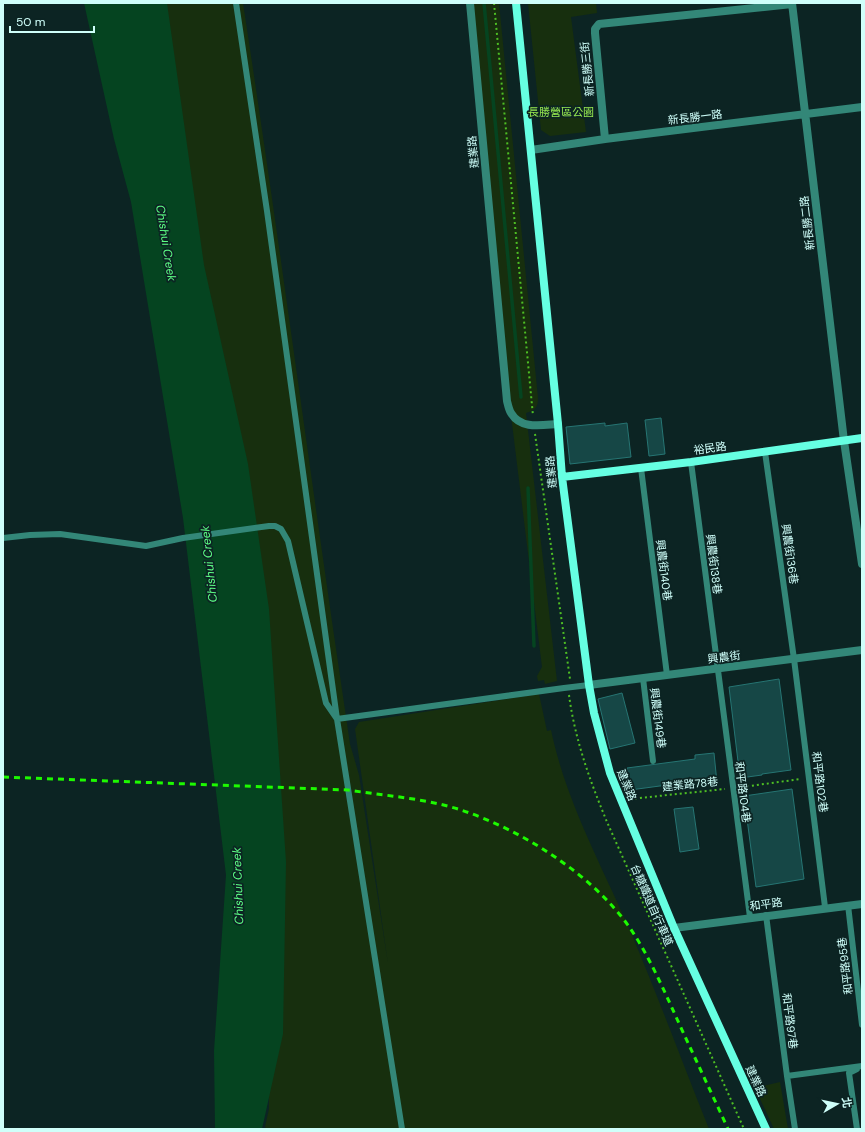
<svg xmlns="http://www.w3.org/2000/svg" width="865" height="1132" font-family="'DM Sans','Noto Sans TC',sans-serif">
<rect width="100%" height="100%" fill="#0c2423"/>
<path fill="#172f0e" d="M157,3H243C281,250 313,497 350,744L359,775L388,964L355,729L359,722L539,694L547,731L551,730C566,802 603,868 632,935C659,999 683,1064 709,1129H267L265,1127L269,1109V1035Z
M471,3H499L538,398C538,408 535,410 526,413L557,681L545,684L544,680L538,681L537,676L542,667L509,399Z
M528,3H596L597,13L571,17L586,132L550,136L541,130Z
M780,1082L788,1129H774L755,1088Z"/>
<path fill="#054420" d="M84,3H167L204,265L248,464L269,609L286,862L283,1034L262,1129H215L214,1051L226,875L183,518L131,202L114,139Z"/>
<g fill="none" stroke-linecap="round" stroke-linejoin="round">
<path stroke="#054420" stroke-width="3.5" d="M484,3L521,397
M528,488L534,646"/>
</g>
<path fill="#164746" stroke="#267573" d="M661,418L665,454L649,456L645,420Z
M605,423V426L627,423L631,457L570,464L566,427Z
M779,679L791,770L762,774V775L740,778L729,687Z
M622,693L635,743L610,749L598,699Z
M714,753L717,783L698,785L697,781L630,790L627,768L695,759V755Z
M792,789L804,879L756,887L744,796Z
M693,807L699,849L680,852L674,809Z"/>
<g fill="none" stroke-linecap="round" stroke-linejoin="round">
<path stroke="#4ebf24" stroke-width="2" stroke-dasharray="2 3" stroke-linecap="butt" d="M494,3L533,416
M535,434L570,679
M569,695C575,740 590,781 607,822L744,1129
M742,787L801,779
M630,799L725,789"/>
<path stroke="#338778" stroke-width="6" d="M236,3L267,211L337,719L402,1129
M765,452L794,659L825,907
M691,462L750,917
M641,468L667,675
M3,538L30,535L60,534L146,546L183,538L269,526H275L281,529L288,541L326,703L337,719L564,688L589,685
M643,678L653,761
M848,905L862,1025
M766,915L787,1076L795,1129
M787,1076L862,1066
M857,1129L849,1073L857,1069"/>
<path stroke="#338778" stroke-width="8" d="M470,3L507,401C508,405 509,410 511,413C521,430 542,425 558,424
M792,3L844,441L862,564
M605,139L595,33V29L599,24L792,4
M531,150L605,139L862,107
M589,685L862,650
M674,928L862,904"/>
<path stroke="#66ffe2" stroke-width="8" d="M516,3L558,424L562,477L589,685L594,713L610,773L674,928L766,1129
M562,477L691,462L862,438"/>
<path stroke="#1dfa00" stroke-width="3" stroke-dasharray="6 5" stroke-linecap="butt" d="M3,777L348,790C386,796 424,798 461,810C522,830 593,875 630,928C649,956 663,988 677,1019C694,1056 711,1092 728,1129"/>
</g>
<g text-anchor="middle" stroke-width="3.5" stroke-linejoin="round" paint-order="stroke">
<g font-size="11" fill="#cffffa" stroke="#0c2423">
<text transform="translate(587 69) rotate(-96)" y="4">新長勝三街</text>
<text transform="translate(695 117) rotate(-7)" y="4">新長勝一路</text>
<text transform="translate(473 152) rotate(-95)" y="4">建業路</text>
<text transform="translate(807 223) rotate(-97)" y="4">新長勝二路</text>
<text transform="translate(710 448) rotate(-8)" y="4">裕民路</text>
<text transform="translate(551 472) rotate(-95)" y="4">建業路</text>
<text transform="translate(790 554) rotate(82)" y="4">興農街136巷</text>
<text transform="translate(714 564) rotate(83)" y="4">興農街138巷</text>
<text transform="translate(664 570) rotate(83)" y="4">興農街140巷</text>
<text transform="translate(724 657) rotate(-7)" y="4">興農街</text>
<text transform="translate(658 718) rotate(83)" y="4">興農街149巷</text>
<text transform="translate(820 782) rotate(83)" y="4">和平路102巷</text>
<text transform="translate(690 784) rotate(-6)" y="4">建業路78巷</text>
<text transform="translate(627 785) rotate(68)" y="4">建業路</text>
<text transform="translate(743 792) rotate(83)" y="4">和平路104巷</text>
<text transform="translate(766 904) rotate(-8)" y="4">和平路</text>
<text transform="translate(652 905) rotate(66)" y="4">台糖鐵道自行車道</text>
<text transform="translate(845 966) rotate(-97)" y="4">和平路95巷</text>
<text transform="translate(790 1021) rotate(83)" y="4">和平路97巷</text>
<text transform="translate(756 1081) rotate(65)" y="4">建業路</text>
</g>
<g font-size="11" fill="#98ea51" stroke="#0c2423">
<text x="561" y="116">長勝營區公園</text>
</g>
<g font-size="12" font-style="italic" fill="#5dff85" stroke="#0c2423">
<text transform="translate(166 243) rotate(81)" y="4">Chishui Creek</text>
<text transform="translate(209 564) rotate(-96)" y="4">Chishui Creek</text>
<text transform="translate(238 886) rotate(-92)" y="4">Chishui Creek</text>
</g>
</g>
<rect width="865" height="1132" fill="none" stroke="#cffffa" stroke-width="8"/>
<g transform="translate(837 1104) rotate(81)" stroke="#0c2423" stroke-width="3" paint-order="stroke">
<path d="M0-3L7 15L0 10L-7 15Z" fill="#cffffa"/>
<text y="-6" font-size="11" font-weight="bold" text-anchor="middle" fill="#cffffa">北</text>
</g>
<path d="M10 26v6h84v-6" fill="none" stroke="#cffffa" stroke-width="2"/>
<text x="16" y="26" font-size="12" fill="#cffffa" stroke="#0c2423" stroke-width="3" paint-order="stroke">50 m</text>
</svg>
